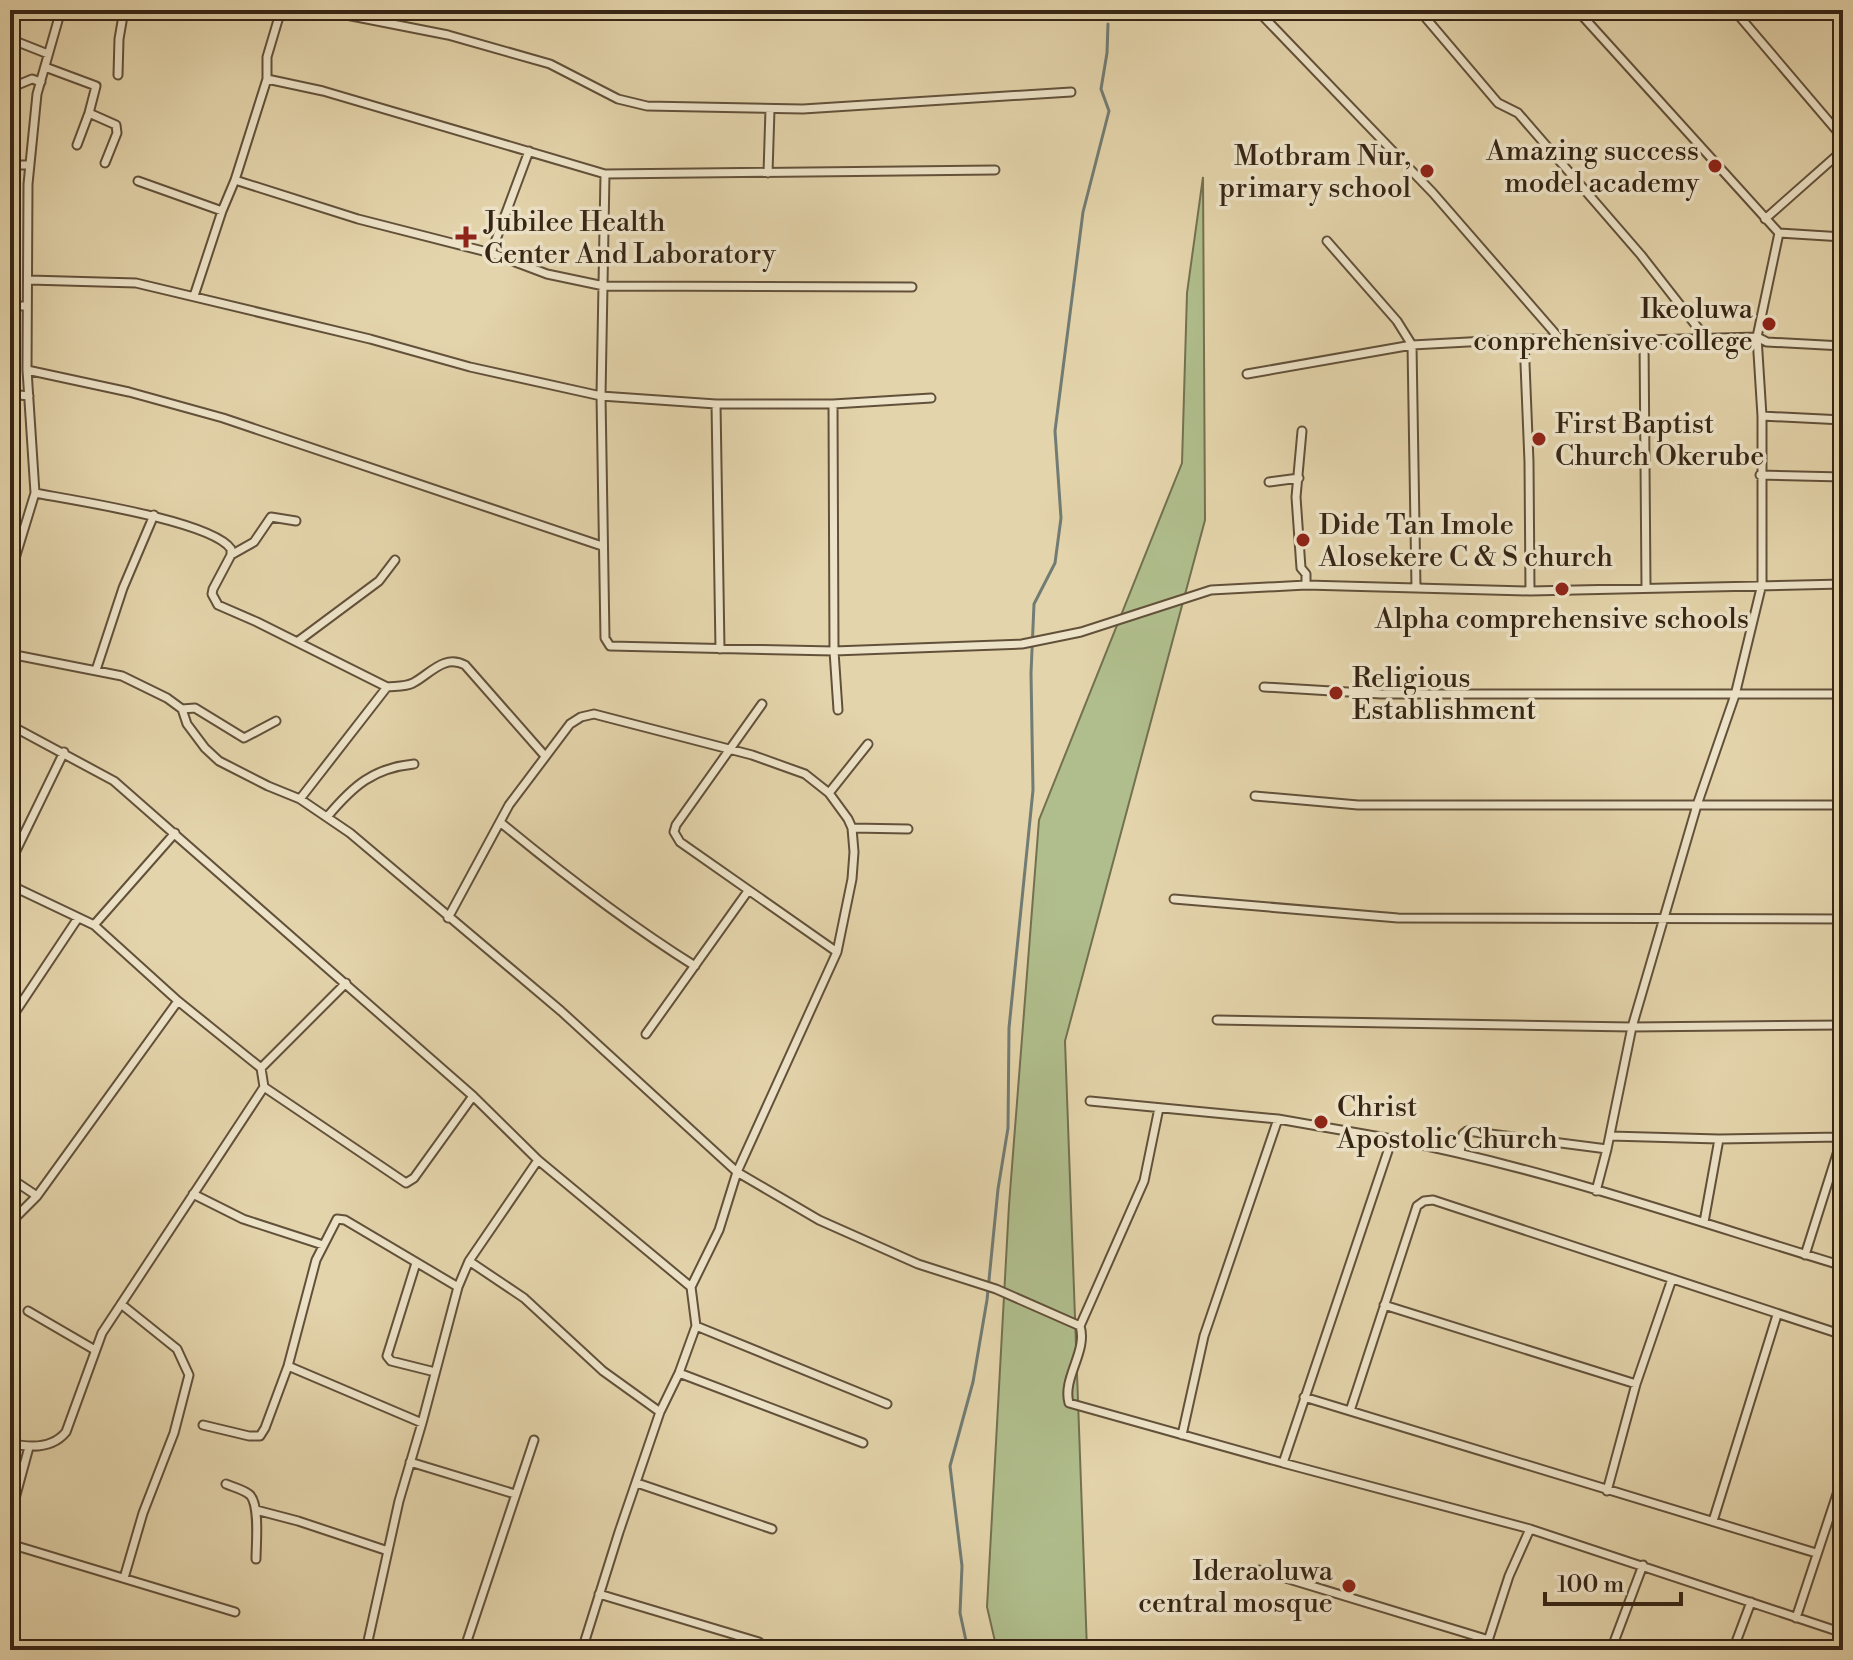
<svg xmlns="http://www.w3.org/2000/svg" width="1853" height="1660" font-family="'Libre Bodoni',serif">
<rect width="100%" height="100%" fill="#e4d4ab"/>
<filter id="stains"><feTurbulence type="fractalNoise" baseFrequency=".0025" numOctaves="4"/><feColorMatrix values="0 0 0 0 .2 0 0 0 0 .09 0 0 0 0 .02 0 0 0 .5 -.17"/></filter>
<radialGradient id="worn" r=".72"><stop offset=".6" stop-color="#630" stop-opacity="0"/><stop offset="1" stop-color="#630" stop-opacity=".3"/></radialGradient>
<path fill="#b0bd8c" stroke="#737150" stroke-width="2" d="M1203,177L1205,520L1065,1041L1087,1650H997L987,1607L1009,1205L1039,820L1182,463L1187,293Z"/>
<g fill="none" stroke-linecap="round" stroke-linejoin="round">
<path stroke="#717c74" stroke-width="3" d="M968,1650L960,1613L962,1566L950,1466L973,1382L987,1300L998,1189L1008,1128L1009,1028L1033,790L1031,673L1034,604L1055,563L1061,518L1055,431L1083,212L1109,111L1101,89L1107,53L1108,24"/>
<g stroke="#62513a" stroke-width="11">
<path id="minor" d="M321,10L448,35L550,64L618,99L647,106L803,109L1071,92
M1081,10L1134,13L1163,10
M1257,10L1433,193L1560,339
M1419,10L1498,103L1518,113L1641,255L1705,337
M1577,10L1779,233L1843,237
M1734,10L1843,138
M10,39L48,54
M45,67L96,86L89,113L77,145
M118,75L119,39L124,10
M267,79L323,91L605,174L995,170
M10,88L32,79L41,82
M89,113L116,125L117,133L105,163
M10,165H30
M768,173L770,109
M605,174L601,396L605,638L610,646L834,651L1022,644L1081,632L1211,590L1306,585L1530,591L1843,584
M235,180L358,219L491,253L547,274L604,286L912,287
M138,181L222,211
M1765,219L1843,150
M1327,241L1397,321L1412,345L1416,588
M491,253L529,151
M29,280L136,283L370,339L470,367L601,396L716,404H833L931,398
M194,296L222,211L235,180L267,79V57L281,10
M10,306H27
M1524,339L1529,462L1530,591
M1644,340L1646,586
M27,370L129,392L223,418L602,546
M1247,374L1412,345L1524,339L1644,340L1757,337L1767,342L1843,346
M10,394L29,396
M716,404L720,649
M833,404L834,651L838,710
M1762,416L1843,420
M1302,431L1296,497L1301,568L1306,574V585
M1760,475L1843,477
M1269,482L1299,478
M35,493C72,500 212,521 231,549V555L213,589L212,594L218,605L257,622L387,687
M231,555L254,542L271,517L296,521
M10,575L35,493L27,370L28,184L37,94L61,10
M297,642L379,581L395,560
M10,654L122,676L167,698L182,709L187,724L205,748L219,761L268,786L300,799L350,833L561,1011L737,1172L819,1220L918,1264L996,1289L1080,1326C1088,1351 1062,1378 1069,1403L1283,1463
M96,670L123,588L154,515
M1264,687L1381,694H1843
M762,704L676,825L674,832L680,842L837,952
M182,709L195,708L244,738L276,721
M10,725L114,781L473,1096L538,1160L691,1287
M829,793L868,744
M1255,796L1358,805H1843
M300,799L387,687C395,686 405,687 413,683C430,674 444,654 465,665L545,756
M327,817C353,786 373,768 414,764
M500,822C563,874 626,923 695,966
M852,828L908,829
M10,863L64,752
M10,885L94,925L178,1001L261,1068L264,1087L102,1333L66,1432C52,1449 30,1448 10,1443
M1174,899L1398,918L1843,919
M448,918L509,805L570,724L581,717L594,714L752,755L805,774L829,793L848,819L852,828L854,852L852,879L837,952L737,1172L719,1230L691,1287L696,1326L679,1373L660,1412L619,1532L582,1650
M94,925L175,833
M10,1020L78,918
M1217,1020L1632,1027L1843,1025
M646,1034L748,891
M261,1068L346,983
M264,1087L406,1183L414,1178L473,1096
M1090,1101L1278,1119L1392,1139
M1610,1136L1719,1139L1842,1137
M1460,1153L1463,1134L1467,1131L1607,1149
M10,1178L37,1196
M1596,1191L1607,1149L1632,1027L1697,805L1735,695L1762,584V416L1757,337L1779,233
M193,1194L243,1219L323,1245
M1704,1222L1719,1139
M10,1223L37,1196L178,1001
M1805,1255L1843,1135
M469,1261L524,1298L603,1371L660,1412
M416,1263L387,1356L391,1361L435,1372
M1843,1266C1694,1221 1545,1168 1392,1139L1283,1463L1530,1529L1843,1633
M121,1304L177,1349L189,1375L174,1433L143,1513L124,1578
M1384,1305L1636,1384
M28,1311L95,1350
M696,1326L887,1404
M1080,1326L1144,1181L1159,1108
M288,1366L422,1423
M679,1373L863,1443
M1304,1397L1816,1553
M1350,1411L1417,1206L1424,1201L1433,1200L1843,1335
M203,1425L249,1436H260L265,1428L288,1366L316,1260L337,1219L345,1220L458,1287
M1182,1435L1204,1336L1278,1119
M410,1462L515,1494
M637,1483L772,1529
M226,1484C233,1487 245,1490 250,1495C260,1506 256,1545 256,1559
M1607,1491L1636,1384L1672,1279
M256,1510L298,1521L388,1551
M10,1517L29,1447
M1713,1521L1777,1315
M10,1544L235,1612
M1259,1570L1489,1640
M599,1594L759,1642
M1796,1618L1843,1476
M367,1647L380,1650
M366,1650L399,1501L422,1423L458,1287L469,1261L538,1160
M464,1650L534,1440
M1485,1650L1509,1576L1530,1529
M1611,1650L1643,1565
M1733,1650L1751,1602"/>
</g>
<use href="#minor" stroke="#ede3c8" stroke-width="7"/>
</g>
<g fill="#8f2418" stroke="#ede3c8" stroke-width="3">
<circle cx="1715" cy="166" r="8"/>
<circle cx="1427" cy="171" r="8"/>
<path d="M462 225h8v8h8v8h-8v8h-8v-8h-8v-8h8z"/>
<circle cx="1769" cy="324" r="8"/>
<circle cx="1539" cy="439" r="8"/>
<circle cx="1303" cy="540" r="8"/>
<circle cx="1562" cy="589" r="8"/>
<circle cx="1336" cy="693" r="8"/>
<circle cx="1321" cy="1122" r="8"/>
<circle cx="1349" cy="1586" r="8"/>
</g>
<g text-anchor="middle" stroke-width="7" stroke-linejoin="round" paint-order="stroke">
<g font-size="28" fill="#362515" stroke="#ede3c8" text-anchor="start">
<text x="1699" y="160" text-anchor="end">Amazing success<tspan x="1699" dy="32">model academy</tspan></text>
<text x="1411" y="165" text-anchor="end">Motbram Nur,<tspan x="1411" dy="32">primary school</tspan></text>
<text x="484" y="231">Jubilee Health<tspan x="484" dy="32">Center And Laboratory</tspan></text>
<text x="1753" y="318" text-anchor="end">Ikeoluwa<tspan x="1753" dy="32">conprehensive college</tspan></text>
<text x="1555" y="433">First Baptist<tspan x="1555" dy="32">Church Okerube</tspan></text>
<text x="1319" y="534">Dide Tan Imole<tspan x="1319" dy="32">Alosekere C &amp; S church</tspan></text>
<text x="1562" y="628" text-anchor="middle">Alpha comprehensive schools</text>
<text x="1352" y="687">Religious<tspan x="1352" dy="32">Establishment</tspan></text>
<text x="1337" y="1116">Christ<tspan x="1337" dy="32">Apostolic Church</tspan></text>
<text x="1333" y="1580" text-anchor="end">Ideraoluwa<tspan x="1333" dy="32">central mosque</tspan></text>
</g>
</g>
<rect width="1853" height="1660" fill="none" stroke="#e4d4ab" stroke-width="40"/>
<rect x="12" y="12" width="1829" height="1636" fill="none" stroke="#362515" stroke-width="4"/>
<rect x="20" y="20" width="1813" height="1620" fill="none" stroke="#362515" stroke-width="2"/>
<path d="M1545 1592v12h136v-12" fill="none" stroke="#362515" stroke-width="4"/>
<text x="1557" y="1592" font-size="24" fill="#362515" stroke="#ede3c8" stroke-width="6" paint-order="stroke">100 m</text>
<rect width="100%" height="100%" filter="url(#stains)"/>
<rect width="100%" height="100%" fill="url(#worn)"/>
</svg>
